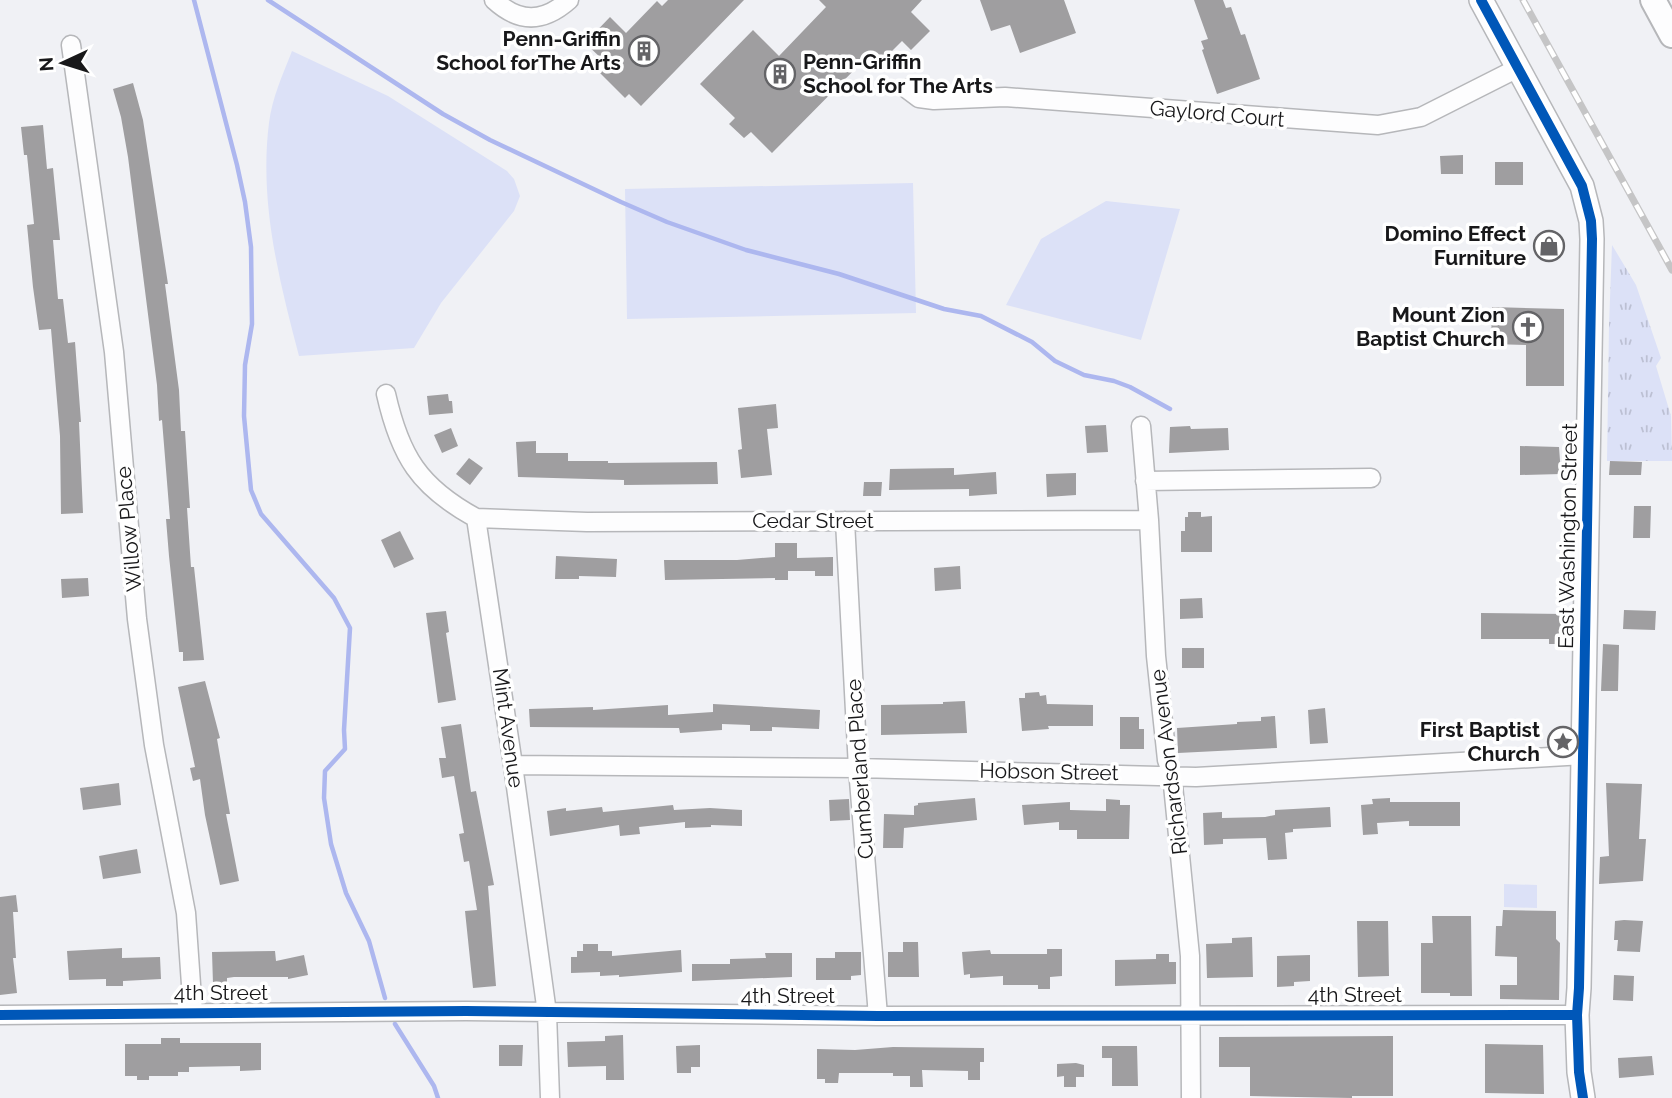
<svg xmlns="http://www.w3.org/2000/svg" width="1672" height="1098" font-family="Raleway,sans-serif">
<defs>
<pattern id="grass-tufts" width="24" height="20" patternUnits="userSpaceOnUse" patternTransform="scale(1.75)"><rect width="24" height="20" fill="#dce1f7"/><path d="M3 7l-1-3M5 7V3M7 7l1-3M15 17l-1-3M17 17v-4M19 17l1-3" fill="none" stroke="#bcc0d3"/></pattern>
</defs>
<rect width="100%" height="100%" fill="#f0f1f5"/>
<path fill="url(#grass-tufts)" d="M1612,245L1636,285L1661,358L1656,366L1671,416L1672,461H1607L1609,326Z"/>
<path fill="#dce1f7" d="M292,51L388,96L507,171L514,179L520,196L514,211L441,303L414,348L299,356C279,280 259,202 269,123C272,98 283,74 292,51Z
M913,183L916,313L627,319L625,189Z
M1106,201L1180,209L1141,340L1006,305L1041,239Z
M1504,884L1537,885V908L1504,907Z"/>
<g fill="none" stroke-linecap="round" stroke-linejoin="round">
<path stroke="#adb7ef" stroke-width="4.5" d="M194,0L237,165L245,202L251,247L252,324L245,365L244,416L251,490L261,514L334,598L350,628L344,730L345,749L325,771L324,798L331,844L346,893L369,941L385,998
M268,0L443,114L490,140L621,202L667,222L746,250L839,274L944,309L981,316L1032,342L1055,361L1084,375L1114,381L1130,387L1170,409
M395,1024L434,1086L438,1098"/>
</g>
<path fill="#9f9ea0" d="M668,0H744L641,106L629,94L625,98L594,67L602,59L585,43L610,17L626,33L657,1L662,6Z
M819,0H922L911,12L930,31L911,50L902,41L880,63L870,54L772,153L751,132L744,138L729,124L735,118L700,84L753,30L779,56L826,7Z
M980,0H1064L1076,33L1020,53L1010,25L991,31Z
M1194,0H1223L1226,8L1231,7L1241,35L1245,34L1260,79L1217,94L1202,50L1204,49L1201,41L1208,39Z
M133,83L143,120L168,284H165L179,390L181,431H185L187,463L190,508H187L191,567H194L204,660L183,661V652H179L169,556L166,519H170L162,420L159,421L157,385L128,157L121,117L113,89Z
M43,125L47,169L53,168L60,240H53L58,299H63L68,343L75,342L81,422H79L83,513L61,514L60,436L51,329L39,330L33,287L27,225L34,224L27,155H24L21,127Z
M1463,155V174H1441L1440,156Z
M1495,162H1523V185H1495Z
M1538,235L1553,236V240H1561V256H1544V253H1538Z
M1492,307L1564,309V386H1526V345L1491,344Z
M448,394L449,401H452L453,413L429,415L427,396Z
M776,404L778,428L767,429L772,475L741,478L738,450L742,449L738,408Z
M1106,425L1108,452L1087,453L1085,426Z
M1190,426L1191,429L1228,428L1229,450L1169,453L1170,427Z
M451,428L458,446L442,453L434,435Z
M536,441V453H568V461H608V463L717,462L718,484L624,485V480L518,477L516,442Z
M1520,446L1559,447L1561,474L1520,475Z
M469,458L483,468L470,485L456,474Z
M1610,461L1642,462L1641,475H1609Z
M954,468V475L996,472L997,494L969,496V489L889,490L890,469Z
M1076,473V495L1047,497L1046,474Z
M864,482H882L881,496H863Z
M1634,506H1651L1650,538H1633Z
M1188,512H1201V517L1212,516V552H1181V531H1185V517H1188Z
M400,531L414,559L394,568L381,540Z
M775,543H797V558L833,557V576H815V571H788V580H775V578L665,580L664,560H737L775,557Z
M556,556L617,559L616,577L579,576V579H555Z
M960,566L961,589L935,591L934,568Z
M88,578L89,596L62,598L61,579Z
M1202,598L1203,618L1180,619V599Z
M1624,610L1656,611L1655,630L1623,629Z
M446,611L449,632L446,633L456,700L438,703L426,613Z
M1481,613L1564,614V644H1549V639H1481Z
M1603,644L1619,645L1618,691H1601Z
M1182,648H1204V668H1182Z
M205,681L220,738L217,739L230,814H226L239,881L220,885L205,815L200,779L193,781L190,768L195,767L178,687Z
M1039,692L1040,696L1046,695L1047,704L1093,705V726H1048L1049,729L1022,731L1019,698H1025V693Z
M965,701L967,733L881,735V705L943,704V702Z
M713,704L820,710L819,729L772,727V731H750V725L722,724V730L680,733L679,728L530,727L529,709L593,707V710L668,705V715L713,712Z
M1325,708L1328,743L1310,744L1308,710Z
M1275,716L1277,748L1178,753L1177,728L1237,724V722L1261,721V717Z
M1120,717H1139V729H1144V749H1120Z
M461,724L471,792L476,791L494,885L488,886L496,986L473,988L465,911L477,910L469,861L464,862L459,834L464,833L454,776L442,778L439,758H446L441,727Z
M119,783L121,805L83,810L80,788Z
M1606,783L1642,784L1639,839H1646L1643,881L1599,884L1600,857L1609,856Z
M975,798L977,820L904,828L903,848H883L884,814L914,815V806L918,805V803Z
M1390,798V802H1460V826H1409V821L1377,823L1378,834L1363,835L1361,805L1373,804L1372,799Z
M849,799L850,820L830,821L829,800Z
M1106,799L1120,800V805H1130L1129,839H1077V830H1059V822L1024,825L1022,805L1070,802V810L1106,811Z
M673,805L674,810L710,808L742,810V826L711,825V827L685,828V822L639,827L640,834L620,836L619,825L550,836L547,811L566,808V811L602,807L603,812Z
M1330,807L1331,827L1293,829V832L1285,833L1287,859L1268,860L1266,838L1223,839V844L1204,845L1203,813L1222,812V818L1265,817L1275,815V810Z
M137,849L141,873L103,879L99,856Z
M16,895L18,912H13L16,958H13L17,993L0,995V897Z
M1503,910L1556,911V939L1560,943L1559,1000L1500,999V985H1517V957L1495,956L1496,926H1502Z
M1432,916H1471L1472,996H1450V993H1421V943H1433Z
M1624,920L1643,921L1640,952L1617,951L1618,940H1614L1615,921Z
M1357,921H1388L1389,976L1358,977Z
M1252,937L1253,977L1207,978L1206,944L1232,943V938Z
M903,942H918L919,977H888V952H903Z
M583,944H598V951H612V956L681,950L682,972L619,977V975L600,976V972L571,973V957H577V951H583Z
M122,948V958L160,957L161,979L123,981V986H106V979L69,980L67,951Z
M1047,949H1062V976L1050,977V989H1038V985H1003V976L970,978V974L964,975L962,952L990,950L991,954H1047Z
M275,951L276,961L304,955L308,975L288,979V977H234L227,978V983L213,984L212,952Z
M835,952H861V975L851,976V980H816V958H835Z
M765,953H792V977L692,981V964H730V959L766,958Z
M1156,954H1169V962H1176V984L1115,986V960L1156,959Z
M1310,955V981L1294,982V986L1277,987V956Z
M1614,975L1634,976L1633,1001L1613,1000Z
M623,1035L624,1080H606V1066L568,1067L567,1042L605,1041V1036Z
M1393,1036V1096H1352V1098L1250,1096V1067H1219V1037Z
M161,1038H180V1043H261V1070L240,1071V1066L189,1067V1072H178V1076H149V1080H137V1076H125V1044H161Z
M1485,1044L1543,1045L1544,1094L1485,1093Z
M499,1045H523L522,1066H499Z
M700,1045V1067H691V1073H677L676,1046Z
M1102,1046H1137L1138,1086H1112V1058H1102Z
M893,1047L984,1048V1062H980V1080H968V1071L922,1070L923,1087H910V1076H893V1073H839L838,1083H825V1079H817V1049L855,1050Z
M1652,1056L1654,1075L1619,1078L1618,1058Z
M1076,1063L1084,1065V1077H1076V1087H1064V1076L1057,1077V1064Z"/>
<g fill="none" stroke-linecap="round" stroke-linejoin="round">
<g stroke="#b6b7ba" stroke-width="21">
<path id="minor" d="M494,0C519,23 543,23 569,0
M71,45L114,352L137,619L154,745L186,913L193,1013
M907,89L919,98L934,100L1005,97L1378,125L1421,117L1518,68
M386,394C400,456 419,487 476,518L513,765L547,1013L550,1098
M1141,426L1149,520L1156,656L1167,760L1172,775L1190,956L1191,1098
M1145,481L1371,478
M476,518L587,522L1149,520
M845,521L858,768L878,1016
M513,765L858,768L1196,777L1584,755
M0,1015L466,1011L878,1016L1577,1015"/>
</g>
<g stroke="#b6b7ba" stroke-width="26">
<path id="tertiary" d="M1481,0L1582,186L1591,221L1592,239L1579,988L1577,1015L1579,1072L1583,1098"/>
</g>
<g stroke="#b6b7ba" stroke-width="28">
<path id="secondary" d="M1653,0L1672,35"/>
</g>
<use href="#minor" stroke="#fdfdfe" stroke-width="18"/>
<use href="#tertiary" stroke="#fdfdfe" stroke-width="23"/>
<use href="#secondary" stroke="#fdfdfe" stroke-width="24"/>
<g stroke="#c5c5c6" stroke-width="7">
<path id="rail" d="M1523,0L1672,270"/>
</g>
<use href="#rail" stroke="#fff" stroke-width="4.5" stroke-dasharray="13" stroke-linecap="butt"/>
<g stroke="#fff" stroke-width="15">
<path id="cycleway" d="M1481,0L1582,186L1591,221L1592,239L1579,988L1577,1015L1579,1072L1583,1098
M0,1015L466,1011L878,1016L1577,1015"/>
</g>
<use href="#cycleway" stroke="#0057b8" stroke-width="10"/>
</g>
<defs>
<g id="building-ring" transform="scale(1.575)"><circle r="9.5" fill="#fff" stroke="#646467" stroke-width="1.5"/><path d="M-4-6H4V6H1V3H-1V6H-4ZM-2.5-4.3h1.7v1.8h-1.7ZM.8-4.3h1.7v1.8H.8ZM-2.5-1h1.7V.8h-1.7ZM.8-1h1.7V.8H.8Z" fill="#646467"/></g>
<g id="shop-ring" transform="scale(1.575)"><circle r="9.5" fill="#fff" stroke="#646467" stroke-width="1.5"/><path d="M-5-2.5h2.3a2.7 3.5 0 0 1 5.4 0H5L5.5 6h-11ZM-1.5-2.5h3a1.5 2.3 0 0 0-3 0Z" fill="#646467"/></g>
<g id="church-ring" transform="scale(1.575)"><circle r="9.5" fill="#fff" stroke="#646467" stroke-width="1.5"/><path d="M-1.2-6h2.4v3.5h3.3v2.4h-3.3V6h-2.4V-.1h-3.3v-2.4h3.3Z" fill="#646467"/></g>
<g id="sight-ring" transform="scale(1.575)"><circle r="9.5" fill="#fff" stroke="#646467" stroke-width="1.5"/><path d="M0-6L1.8-2.2L6-1.7L2.9 1.2L3.7 5.4L0 3.3L-3.7 5.4L-2.9 1.2L-6-1.7L-1.8-2.2Z" fill="#646467"/></g>
</defs>
<g fill-rule="evenodd">
<use href="#building-ring" x="644" y="51"/>
<use href="#building-ring" x="780" y="74"/>
<use href="#shop-ring" x="1549" y="246"/>
<use href="#church-ring" x="1528" y="327"/>
<use href="#sight-ring" x="1563" y="742"/>
</g>
<g text-anchor="middle" stroke-width="7" stroke-linejoin="round" paint-order="stroke">
<g font-size="21" font-weight="bold" fill="#18181a" stroke="#fff" text-anchor="end">
<text x="621" y="46">Penn-Griffin<tspan x="621" dy="24">School forThe Arts</tspan></text>
<text x="803" y="69" text-anchor="start">Penn-Griffin<tspan x="803" dy="24">School for The Arts</tspan></text>
<text x="1526" y="241">Domino Effect<tspan x="1526" dy="24">Furniture</tspan></text>
<text x="1505" y="322">Mount Zion<tspan x="1505" dy="24">Baptist Church</tspan></text>
<text x="1540" y="737">First Baptist<tspan x="1540" dy="24">Church</tspan></text>
</g>
<g font-size="21" fill="#18181a" stroke="#fff">
<text transform="translate(1217 114) rotate(5)" y="7">Gaylord Court</text>
<text x="813" y="528">Cedar Street</text>
<text transform="translate(129 529) rotate(-95)" y="7">Willow Place</text>
<text transform="translate(1568 536) rotate(-89)" y="7">East Washington Street</text>
<text transform="translate(508 728) rotate(82)" y="7">Mint Avenue</text>
<text transform="translate(1169 762) rotate(-97)" y="7">Richardson Avenue</text>
<text transform="translate(860 769) rotate(-94)" y="7">Cumberland Place</text>
<text transform="translate(1049 772) rotate(1)" y="7">Hobson Street</text>
<text x="221" y="1000">4th Street</text>
<text x="1355" y="1002">4th Street</text>
<text x="788" y="1003">4th Street</text>
</g>
</g>
<g transform="translate(63 63) rotate(266)" stroke="#ffffff" stroke-width="5" paint-order="stroke">
<path d="M0-5L12 26L0 18L-12 26Z" fill="#18181a"/>
<text y="-10" font-size="19" font-weight="bold" text-anchor="middle" fill="#18181a">N</text>
</g>
</svg>
